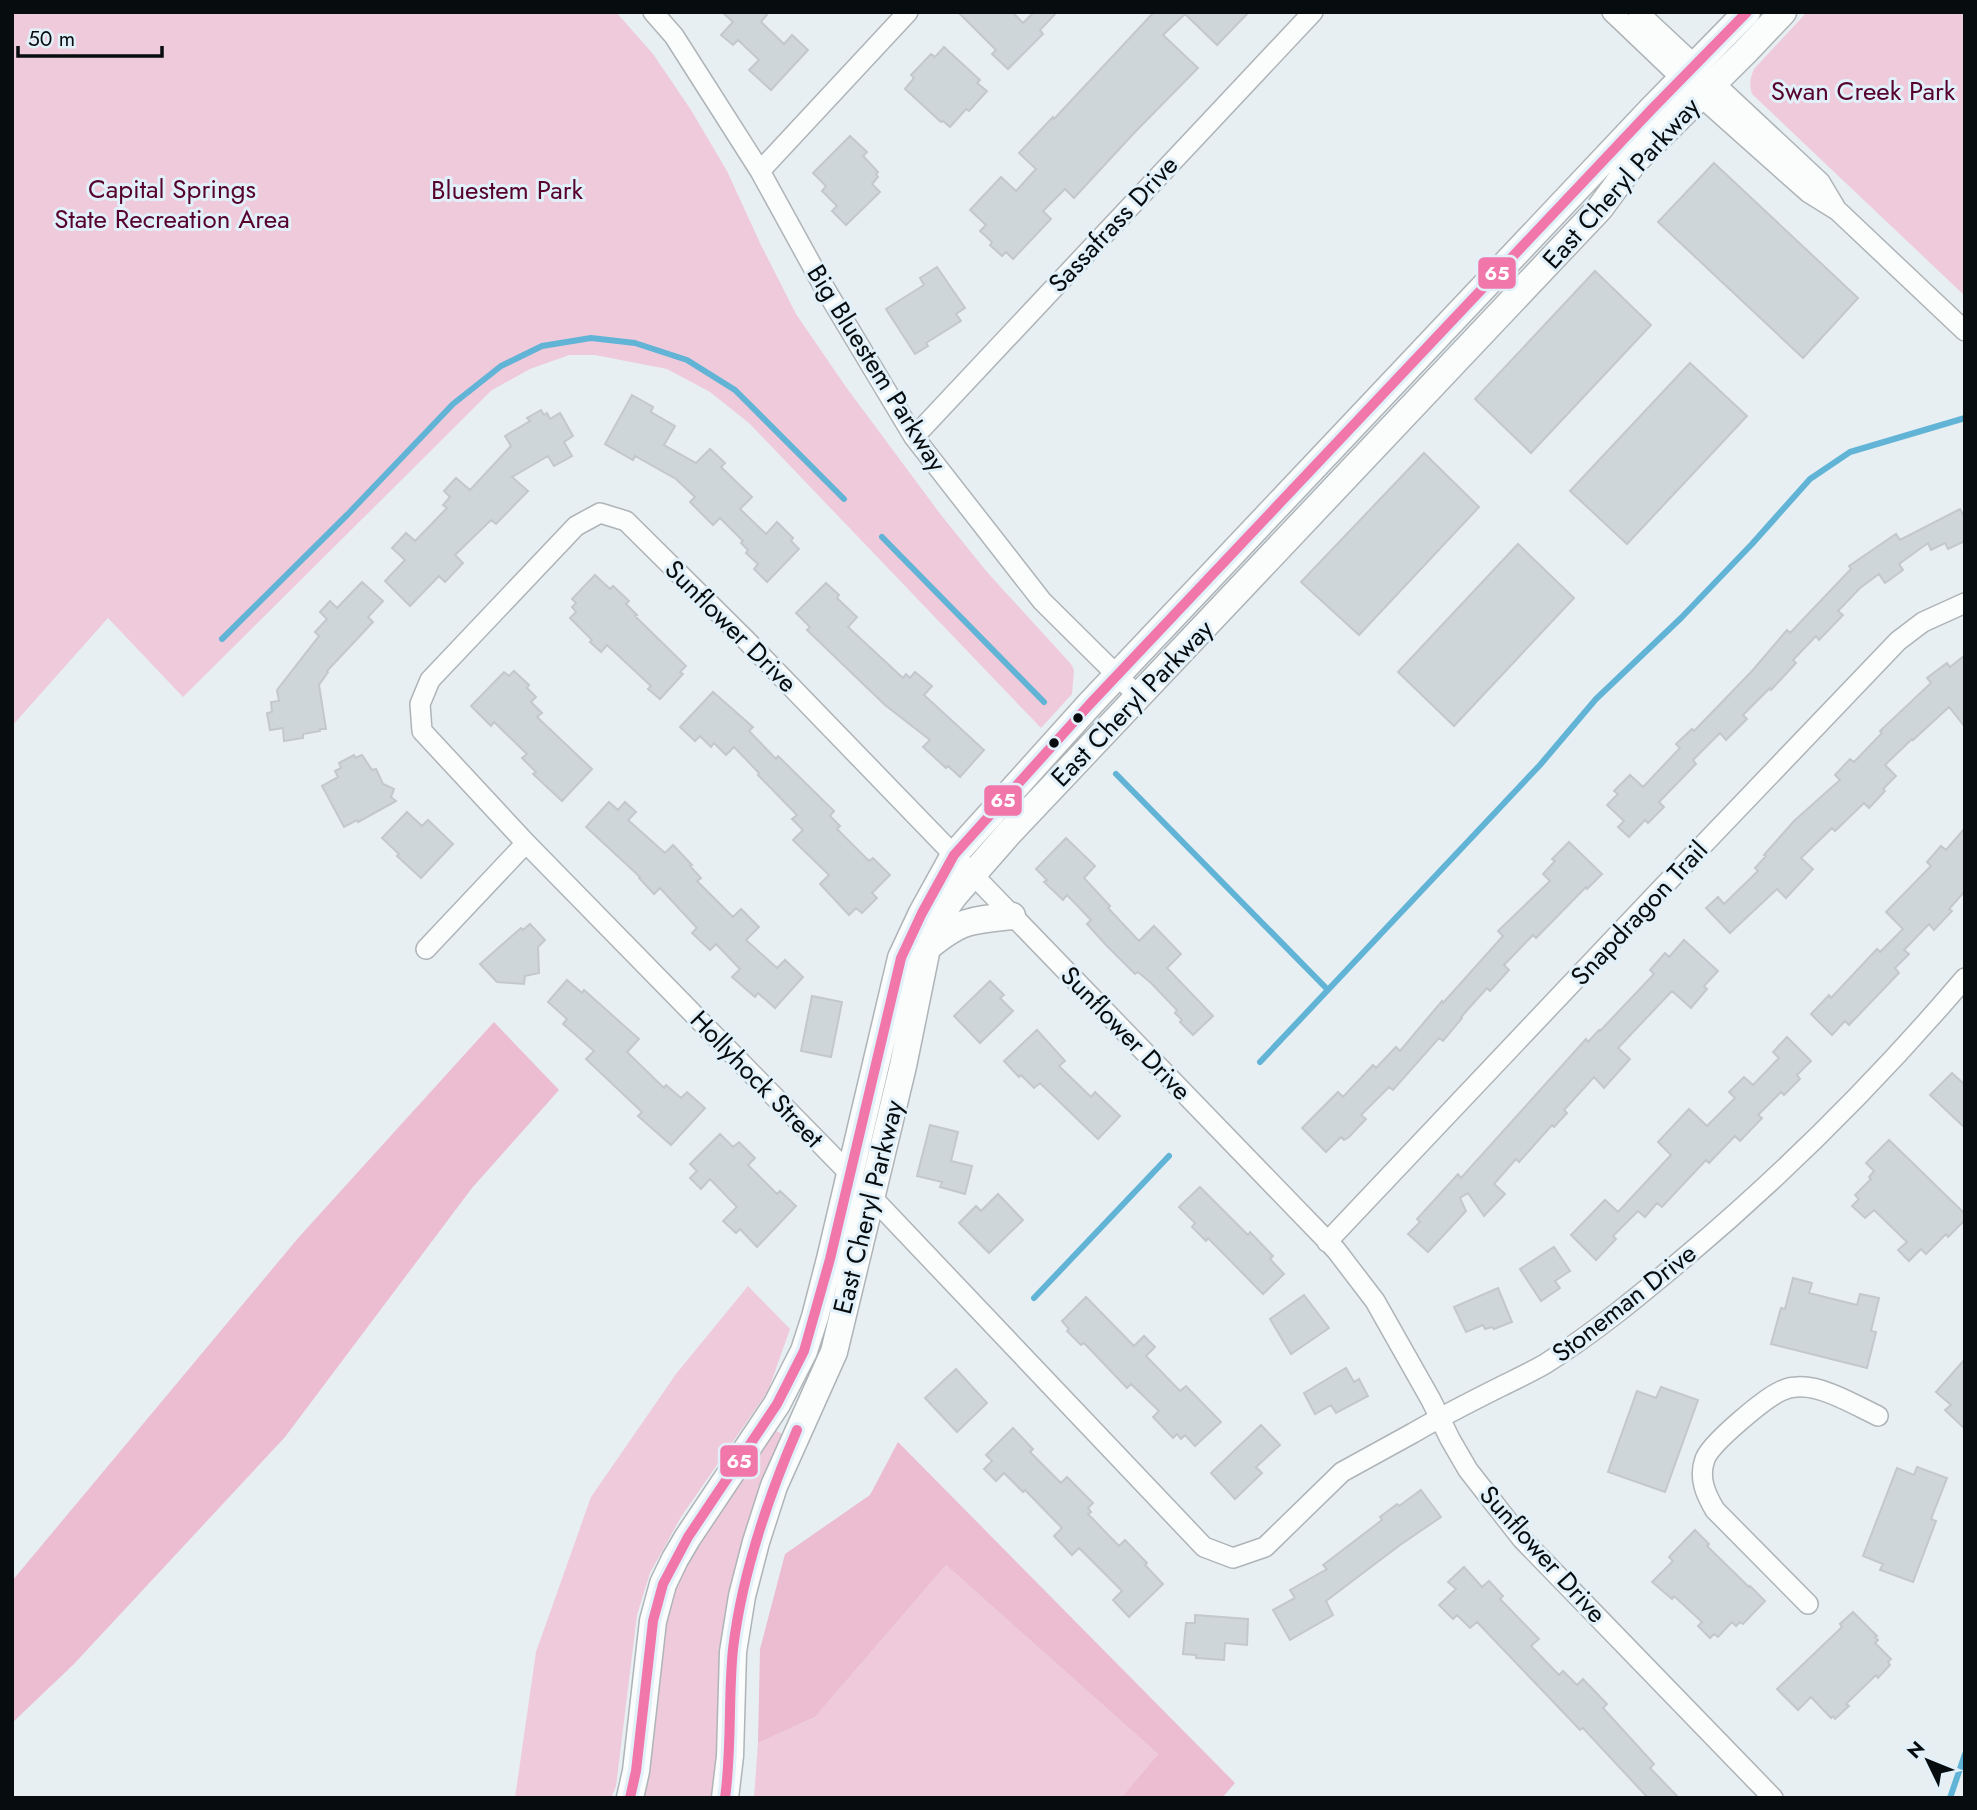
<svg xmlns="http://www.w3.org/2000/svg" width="1977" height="1810" font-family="Jost,sans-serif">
<rect width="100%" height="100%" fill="#e7eff3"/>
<path fill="#efcada" d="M12,12H616L653,54L691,110L727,171L760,243L796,314L846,387L941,515L987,572L1071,664L1074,670L1072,694L1041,728L749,423L710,392L667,369L595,355H569L530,369L492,390L183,697L108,618L12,726Z
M1807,12H1965V296L1752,94C1749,85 1750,78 1754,69Z
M748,1286L790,1329L768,1391L681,1517L650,1573L637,1615L616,1786L611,1798H515L536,1652L591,1497L676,1374Z
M773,1429L784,1435L717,1760L712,1798H640L669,1599L682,1568Z
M946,1565L1158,1754L1121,1798H754L758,1743L815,1717Z"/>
<path fill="#ecbcd0" d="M494,1022L559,1090L472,1188L285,1437L74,1664L12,1723V1581L299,1237Z
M898,1442L1235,1783L1222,1798H1121L1158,1754L946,1565L815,1717L758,1743L760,1649L785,1554L870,1495Z"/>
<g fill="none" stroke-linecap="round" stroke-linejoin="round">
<path stroke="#62b4d7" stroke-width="6" d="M882,537L1044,702
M222,639L348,514L453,404L501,366L542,346L591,338L635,343L687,360L735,390L844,499
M1116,774L1328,990
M1260,1062L1540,765L1596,699L1681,618L1752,544L1810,479L1850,452L1965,418
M1034,1298L1169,1156
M1950,1798L1965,1754"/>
</g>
<path fill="#cfd6da" stroke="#c2c8cb" stroke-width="2" d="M722,12H769L761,22L784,44L792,35L808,50L771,90L749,70L759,60L738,40L733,45L721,35L733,22Z
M958,12H1012L1023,23L1034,12H1057L1040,30L1043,34L1008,69L992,54L996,50Z
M1154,12H1249L1217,45L1185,14L1163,35L1198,68L1135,132L1074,198L1065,189L1043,211L1051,219L1013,259L1006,252L1002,256L990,245L992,242L980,231L986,225L970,210L1001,177L1016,191L1036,169L1019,153L1053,117L1054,119Z
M944,47L980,80L977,83L987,91L969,111L966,109L950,127L943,121L941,122L905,89L914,78L911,75L931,54L935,57Z
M850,136L867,152L863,156L878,172L876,174L878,177L872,184L880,192L846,225L832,211L837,206L822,191L826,186L813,173Z
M1714,163L1858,298L1803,358L1658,222Z
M937,267L965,308L956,314L961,321L926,343L928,346L915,354L886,309L924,285L920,278Z
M1595,271L1651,325L1531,453L1475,399Z
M1690,363L1747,416L1627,544L1570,491Z
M632,395L653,407L651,412L675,426L664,445L696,463L710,449L725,463L721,467L752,497L740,509L766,534L777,522L793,538L791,541L799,549L767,582L754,569L758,564L746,553L748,550L741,543L743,541L720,518L713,525L690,502L695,497L676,479L635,456L633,460L605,444Z
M541,410L544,415L547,413L550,419L560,413L573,436L564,442L572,456L554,466L548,456L512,477L528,491L496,524L491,520L455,555L463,563L445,582L439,576L410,606L385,581L405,560L392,548L406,533L415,541L447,508L443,505L450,497L444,491L456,478L470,490L511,446L505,436L530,421L527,418Z
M1424,453L1479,507L1359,635L1301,582Z
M1960,509L1965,519V541L1948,549L1945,543L1931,550L1928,543L1899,564L1903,570L1885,583L1879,574L1860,588L1838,611L1843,615L1819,640L1816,636L1793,660L1796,663L1771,690L1770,688L1743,715L1747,719L1726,740L1720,733L1693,760L1696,764L1659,802L1664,807L1648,823L1645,820L1629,837L1618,827L1624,821L1607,805L1618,794L1614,791L1630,775L1643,787L1680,748L1676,744L1692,729L1694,731L1752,671L1787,630L1790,633L1851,569L1849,566L1896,534L1900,540Z
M1518,544L1574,598L1454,726L1398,672Z
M595,575L610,589L613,586L629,601L626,604L637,615L635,616L686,666L680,672L683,674L660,699L648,689L651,686L607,645L601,652L590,642L592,640L570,618L576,612L572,607L576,603L572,599Z
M362,582L383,601L368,617L373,622L327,671L328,672L319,685L326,729H320V731L303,734V738L284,741L283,728L270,730L267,713L272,712L271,702L279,701L277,690L319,636L315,632L327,619L320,612L330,601L337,608Z
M826,583L839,595L837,598L857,617L848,627L903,678L906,674L910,678L915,672L932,686L924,695L984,750L960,777L948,766L946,768L923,747L930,740L885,705L807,630L810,627L796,613Z
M1965,655V727L1949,707L1913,740L1912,739L1885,765L1896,776L1883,789L1885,791L1869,808L1864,803L1835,831L1832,828L1801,858L1813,869L1786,898L1777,889L1730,933L1706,908L1718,897L1724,904L1758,871L1755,868L1766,856L1764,855L1794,821L1840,780L1835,775L1850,759L1854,762L1882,733L1880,731L1931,683L1927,678L1947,663L1950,667Z
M514,671L529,685L527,688L536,697L531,702L542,713L537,717L592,769L562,801L533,774L536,772L522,758L527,754L494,722L491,726L471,706L504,672L509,676Z
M713,692L753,727L749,731L776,759L778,756L834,811L830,816L840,826L837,829L869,861L873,858L890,875L872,893L877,898L862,913L856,908L849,915L820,884L829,875L793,840L803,830L792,819L797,815L758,775L759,773L734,747L726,755L714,743L711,747L700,736L695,741L680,727Z
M354,755L355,758L362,755L372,770L376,769L383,784L394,789L391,797L396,801L358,822L357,820L344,827L322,786L338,777L335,771L341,768L339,763Z
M609,802L618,810L625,802L636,812L628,820L665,853L673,845L692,865L690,866L701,878L697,881L733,917L741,909L759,927L746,940L777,968L785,960L803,977L775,1008L758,993L755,997L732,977L740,969L716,944L710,950L692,933L697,928L660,888L654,894L639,878L640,877L586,827Z
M407,812L422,826L428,820L453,844L421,878L397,856L399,854L382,838Z
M1965,828V891L1949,909L1952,911L1934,930L1929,924L1904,950L1909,954L1895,968L1899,973L1849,1025L1845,1021L1832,1035L1811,1014L1829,995L1831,998L1877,949L1880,952L1903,929L1886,912L1931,866L1927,862L1941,846L1946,850Z
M1066,838L1095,866L1084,878L1110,906L1108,908L1139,941L1154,926L1181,954L1167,968L1213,1016L1193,1035L1180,1022L1182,1020L1175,1013L1177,1010L1151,983L1138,972L1135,974L1106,945L1087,924L1091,920L1067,895L1063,900L1044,882L1047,880L1036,869Z
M1569,842L1602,874L1587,889L1586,887L1536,938L1533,935L1504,965L1509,970L1490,991L1487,988L1461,1017L1462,1018L1443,1041L1439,1038L1393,1090L1389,1087L1361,1115L1366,1119L1349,1137L1344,1140L1341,1137L1326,1152L1302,1128L1338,1092L1343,1097L1373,1065L1376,1068L1396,1047L1400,1051L1442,1001L1443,1003L1503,936L1498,931L1550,881L1543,874L1555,861L1552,859Z
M530,924L545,940L538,947L539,973L525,976L524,984L497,982L480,964L521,928L523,930Z
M1684,940L1718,971L1704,986L1707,989L1691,1008L1672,991L1618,1048L1630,1059L1604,1088L1594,1077L1564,1110L1567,1113L1554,1127L1552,1125L1519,1162L1516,1159L1494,1184L1505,1194L1484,1216L1468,1193L1460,1198L1466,1211L1428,1252L1408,1234L1420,1222L1417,1219L1458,1174L1461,1178L1586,1039L1588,1042L1599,1030L1600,1031L1654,974L1650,970L1665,953L1669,957Z
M567,980L582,993L584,990L639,1039L627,1052L664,1088L666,1085L681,1098L687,1092L705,1108L671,1145L638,1116L642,1112L586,1059L594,1051L563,1024L567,1019L548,1002Z
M990,981L1004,995L1000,998L1013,1011L980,1043L954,1016Z
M812,996L842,1002L831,1057L801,1051Z
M1037,1030L1065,1061L1059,1066L1091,1097L1095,1092L1120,1116L1098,1139L1040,1083L1034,1088L1021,1075L1019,1077L1004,1061Z
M1787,1037L1811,1061L1797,1075L1800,1079L1784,1095L1781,1092L1758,1115L1762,1118L1740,1141L1735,1136L1709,1163L1706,1160L1662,1207L1657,1203L1645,1217L1638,1211L1613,1236L1616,1239L1596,1260L1571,1235L1605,1200L1618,1212L1671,1155L1658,1142L1689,1109L1707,1126L1735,1098L1729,1092L1744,1077L1753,1085L1779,1058L1773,1052Z
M1952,1073L1965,1085V1128L1930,1095Z
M930,1125L958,1132L951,1161L972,1166L965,1194L940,1187L942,1182L917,1176Z
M720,1134L733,1147L739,1142L755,1158L748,1165L777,1194L780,1191L796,1206L757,1247L740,1229L736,1233L723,1221L737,1207L710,1179L701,1189L690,1178L697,1171L690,1164Z
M1889,1140L1965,1214V1220L1948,1237L1946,1234L1926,1254L1921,1249L1909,1261L1898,1250L1907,1242L1874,1210L1865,1218L1852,1206L1859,1199L1855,1195L1871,1179L1869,1177L1874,1171L1866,1163Z
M1200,1187L1248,1235L1250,1232L1273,1256L1270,1259L1284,1274L1263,1294L1208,1238L1206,1241L1192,1227L1195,1223L1179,1207Z
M998,1194L1023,1220L989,1253L959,1223L976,1206L981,1211Z
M1554,1247L1570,1271L1555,1281L1560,1288L1541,1301L1520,1269Z
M1793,1278L1812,1283L1809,1293L1857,1305L1860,1294L1879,1298L1871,1331L1876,1332L1867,1368L1771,1344L1781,1308L1785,1309Z
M1498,1288L1512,1322L1494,1329L1492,1327L1485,1329L1483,1325L1466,1332L1454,1307Z
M1304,1295L1329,1328L1291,1354L1270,1319Z
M1086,1297L1134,1346L1144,1336L1155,1347L1146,1356L1180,1391L1186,1386L1221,1422L1195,1446L1185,1435L1181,1439L1177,1434L1173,1438L1153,1417L1159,1411L1131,1384L1127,1388L1084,1343L1081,1345L1067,1331L1069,1329L1062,1321Z
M1965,1359V1429L1945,1410L1951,1405L1936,1392Z
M1346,1368L1354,1382L1359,1379L1368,1396L1336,1413L1331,1405L1315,1414L1304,1393Z
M956,1369L987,1403L957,1432L925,1398Z
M1661,1387L1698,1400L1665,1492L1608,1472L1637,1391L1656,1398Z
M1261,1425L1280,1445L1256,1467L1262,1473L1235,1499L1211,1473Z
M1013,1428L1033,1449L1030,1452L1061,1483L1067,1477L1093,1503L1088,1508L1091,1512L1088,1514L1119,1546L1125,1540L1147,1563L1145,1565L1163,1584L1129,1617L1113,1600L1122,1591L1079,1548L1072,1555L1054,1536L1062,1528L1025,1490L1023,1492L1004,1473L996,1481L984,1469L992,1461L986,1455Z
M1917,1467L1947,1478L1931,1519L1936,1521L1913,1582L1880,1570L1883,1564L1863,1556L1897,1468L1914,1475Z
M1421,1490L1441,1517L1400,1545L1326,1601L1333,1615L1290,1640L1273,1610L1295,1598L1290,1590L1327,1569L1323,1565L1382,1520L1380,1517L1397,1504L1399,1506Z
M1695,1530L1709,1544L1707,1546L1749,1587L1750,1586L1765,1601L1743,1624L1740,1622L1736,1626L1732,1622L1718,1637L1714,1634L1710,1638L1698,1626L1702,1622L1674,1596L1672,1599L1652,1582L1673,1561L1669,1557Z
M1464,1567L1482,1587L1489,1581L1503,1596L1500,1599L1539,1639L1531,1646L1559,1675L1563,1671L1577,1685L1583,1679L1607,1704L1603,1708L1654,1764L1650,1768L1679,1798H1648L1583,1728L1580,1730L1477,1622L1470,1628L1457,1615L1453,1619L1439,1605L1456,1589L1448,1582Z
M1853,1612L1877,1636L1875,1637L1878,1640L1875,1643L1891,1659L1888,1662L1890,1665L1878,1678L1876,1675L1846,1704L1849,1706L1835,1719L1833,1716L1831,1718L1811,1697L1798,1710L1777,1689L1842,1627L1840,1624Z
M1195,1615L1248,1619L1247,1645L1225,1643L1224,1660L1196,1658V1655L1183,1654L1186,1623H1195Z"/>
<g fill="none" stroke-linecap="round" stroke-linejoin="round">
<g stroke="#aeb4b7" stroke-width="22">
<path id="street" d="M653,12L674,36L760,171L821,282L914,437L1042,601L1138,696
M1612,12L1700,96L1809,193L1838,211L1965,331
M1638,12L1820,182L1835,207
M760,171L908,12
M914,437L1313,12
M426,949L526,843
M1327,1242L1659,891L1898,641L1923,622L1965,603
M1808,1604L1715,1510C1706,1495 1698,1478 1705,1459C1711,1443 1765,1398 1781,1391C1785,1389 1792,1387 1797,1387C1822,1385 1855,1405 1878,1416
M1773,1798L1522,1539L1468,1470L1450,1439L1431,1400L1375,1301L1336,1250L746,640L626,521L600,513L576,526L430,680L420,704L422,731L526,843L849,1173L1204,1547L1233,1558L1265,1547L1342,1472L1413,1433C1442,1416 1472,1401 1502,1386C1516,1379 1531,1372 1545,1364C1594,1333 1639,1296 1684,1258C1785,1173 1879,1079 1965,978"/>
</g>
<g stroke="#aeb4b7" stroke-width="29">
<path id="secondary" d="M928,947C961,920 971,920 1012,916
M630,1798L636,1771L653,1621L663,1584L675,1559L688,1537L777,1404L804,1351L815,1317L830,1259L901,958L922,913L954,855L1089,705L1652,109L1747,12
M725,1798L730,1756L733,1652L742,1596L756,1542L774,1486L834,1352L903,1066L927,948L946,907L954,896L1009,833L1600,208L1634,162L1745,52L1783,12"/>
</g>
<use href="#street" stroke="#fbfdfd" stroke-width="19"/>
<use href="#secondary" stroke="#fbfdfd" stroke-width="26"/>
<g stroke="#e1f0f9" stroke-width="16">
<path id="bus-1" d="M630,1798L636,1771L653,1621L663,1584L688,1537L777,1404L804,1351L830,1259L901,958L922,913L954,855L1089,705L1652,109L1747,12
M725,1798C732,1748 728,1698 733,1649C742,1573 767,1500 797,1430"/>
</g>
<use href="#bus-1" stroke="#f177aa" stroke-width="10"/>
</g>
<g fill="#070c0f" stroke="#e1f0f9" stroke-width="2.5">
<circle cx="1078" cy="718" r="6"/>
<circle cx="1054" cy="743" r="6"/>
</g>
<g text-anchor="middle" stroke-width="6" stroke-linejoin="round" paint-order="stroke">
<g font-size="26" fill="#56012e" stroke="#e1f0f9">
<text x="1863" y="100">Swan Creek Park</text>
<text x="172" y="198">Capital Springs<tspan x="172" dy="30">State Recreation Area</tspan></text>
<text x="507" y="199">Bluestem Park</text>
</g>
<g font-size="26" fill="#070c0f" stroke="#e1f0f9">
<text transform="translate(1621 183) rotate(-48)" y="9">East Cheryl Parkway</text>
<text transform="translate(1113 224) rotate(-47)" y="9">Sassafrass Drive</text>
<text transform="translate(877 368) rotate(58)" y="9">Big Bluestem Parkway</text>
<text transform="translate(731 626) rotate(45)" y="9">Sunflower Drive</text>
<text transform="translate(1132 703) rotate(-46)" y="9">East Cheryl Parkway</text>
<text transform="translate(1639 913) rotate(-47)" y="9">Snapdragon Trail</text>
<text transform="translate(1126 1033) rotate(46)" y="9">Sunflower Drive</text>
<text transform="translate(757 1079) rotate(46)" y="9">Hollyhock Street</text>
<text transform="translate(868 1207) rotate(-76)" y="9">East Cheryl Parkway</text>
<text transform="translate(1624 1303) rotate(-38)" y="9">Stoneman Drive</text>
<text transform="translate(1543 1554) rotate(48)" y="9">Sunflower Drive</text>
</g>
</g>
<g stroke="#e1f0f9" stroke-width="2.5">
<rect x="1477" y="256" width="40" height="34" rx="7" fill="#f177aa"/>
<rect x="983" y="784" width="40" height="33" rx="7" fill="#f177aa"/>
<rect x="719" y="1444" width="40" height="34" rx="7" fill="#f177aa"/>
</g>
<g font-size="19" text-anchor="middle" font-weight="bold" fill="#fff">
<text x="1497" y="280">65</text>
<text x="1003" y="807">65</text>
<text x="739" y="1468">65</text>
</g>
<rect width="1977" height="1810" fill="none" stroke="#070c0f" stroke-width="28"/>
<g transform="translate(1928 1761) rotate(313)" stroke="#e1f0f9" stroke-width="5" paint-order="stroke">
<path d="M0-5L12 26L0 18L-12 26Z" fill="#070c0f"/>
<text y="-10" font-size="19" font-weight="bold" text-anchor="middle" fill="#070c0f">N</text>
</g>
<path d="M18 46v10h144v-10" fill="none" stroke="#070c0f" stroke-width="3.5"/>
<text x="28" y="46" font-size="21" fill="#070c0f" stroke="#e1f0f9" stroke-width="5" paint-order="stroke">50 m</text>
</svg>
